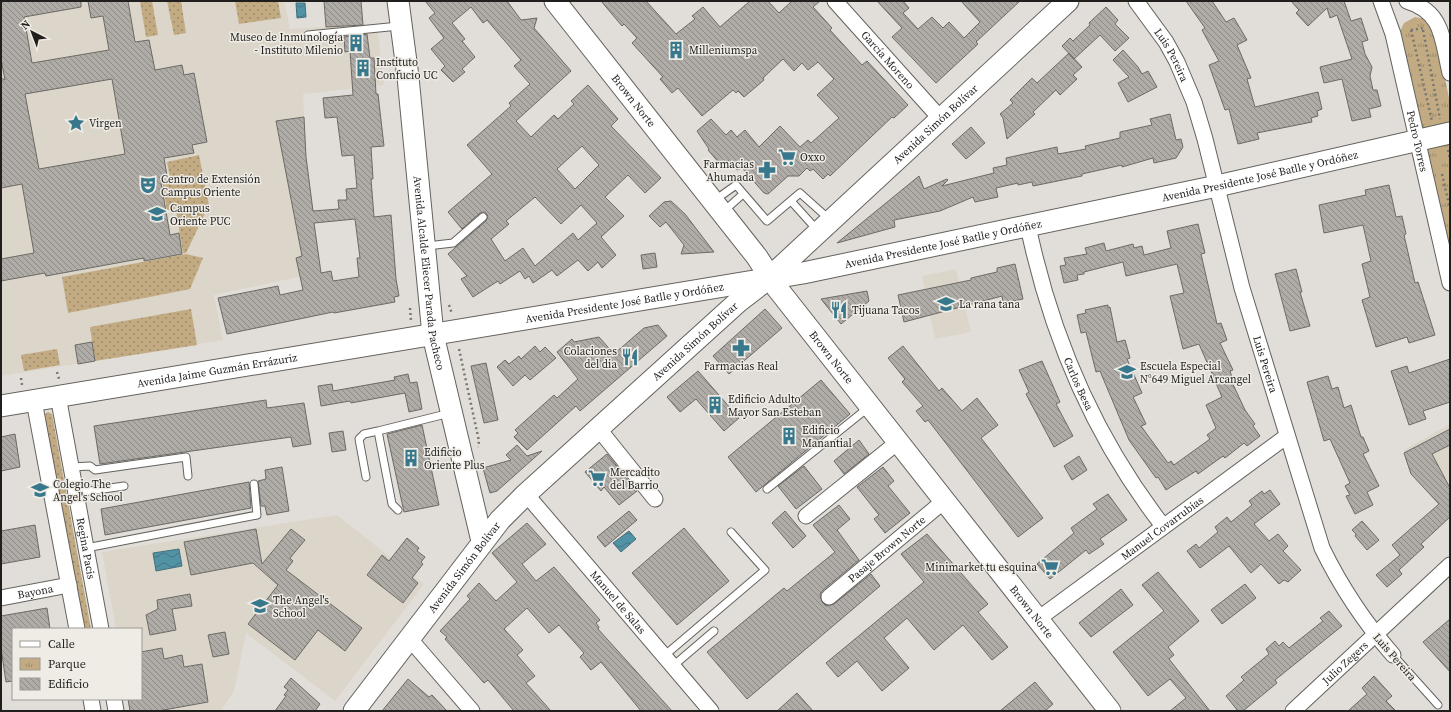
<svg xmlns="http://www.w3.org/2000/svg" width="1451" height="712" font-family="'Source Serif 4',serif">
<defs>
<pattern id="grass-dots" width="8" height="8" patternUnits="userSpaceOnUse"><rect width="8" height="8" fill="#c2ab82"/><path d="M2 2h.1M6 6h.1" fill="none" stroke="#9d8b6a" stroke-width="1.8" stroke-linecap="round"/></pattern>
<pattern id="park-tufts" width="24" height="20" patternUnits="userSpaceOnUse"><rect width="24" height="20" fill="#c2ab82"/><path d="M3 7l-1-3M5 7V3M7 7l1-3M15 17l-1-3M17 17v-4M19 17l1-3" fill="none" stroke="#9d8b6a"/></pattern>
<pattern id="water-waves" width="16" height="10" patternUnits="userSpaceOnUse"><rect width="16" height="10" fill="#5292a5"/><path d="M0 5q4-4 8 0t8 0" fill="none" stroke="#447786"/></pattern>
<pattern id="building-back-hatch" width="6" height="6" patternUnits="userSpaceOnUse"><rect width="6" height="6" fill="#afaca7"/><path d="M-1 5l2 2M0 0l6 6M5-1l2 2" fill="none" stroke="#8e8b87"/></pattern>
</defs>
<rect width="100%" height="100%" fill="#e1ded9"/>
<path fill="#dcd5c9" d="M1,1H284L290,29L377,24L384,85L303,94L306,157L321,272L214,295L223,340L1,376Z
M956,269L971,332L935,339L922,276Z
M1450,424V517L1411,474L1404,450Z
M337,515L424,584L335,701L246,633L234,691L221,711H131L141,699V629H116L102,552Z"/>
<path fill="url(#grass-dots)" d="M140,1H152L158,35L146,37Z
M167,1H181L186,33L174,35Z
M235,1H278L281,18L239,24Z
M199,155L209,205L186,253H183L176,210L167,211L162,179L170,177L167,162Z
M186,254L203,258L190,289L68,313L62,277Z
M191,309L197,345L95,361L90,327Z
M57,349L60,365L24,371L21,355Z
M48,412L52,414L91,629H83L44,415Z"/>
<path fill="url(#park-tufts)" d="M1415,17L1425,19L1434,24L1450,103V261L1399,33L1404,23Z"/>
<path fill="url(#water-waves)" stroke="#43707c" d="M296,3H305L306,17L297,18Z
M629,531L636,539L621,552L613,543Z
M179,549L182,566L156,571L153,553Z"/>
<path fill="url(#building-back-hatch)" stroke="#6c6a65" fill-rule="evenodd" d="M1,1H81V7L24,17L32,63L109,50L103,16L91,18L88,1H128L135,42L149,40L155,70L182,65L184,75L194,73L207,142L192,145L194,153L164,158L167,176L160,177L170,235L179,233L182,254L144,261V258L46,276L45,273L1,281V259L34,253L22,184L1,188V78L5,80L1,59ZM112,79L125,154L39,169L25,94Z
M324,1H361L363,25L326,27Z
M425,1H507L521,20L537,18L534,28L571,71L516,121L531,137L554,115L558,119L574,104L571,101L588,85L618,119L611,126L661,178L645,193L628,175L605,197L624,216L601,237L616,255L602,268L598,262L588,271L578,260L557,276L552,270L533,283L529,276L525,279L520,271L500,284L498,281L473,297L461,279L467,276L448,254L486,221L488,216L485,212L480,213L462,229L448,212L492,174L467,145L511,106L509,103L530,84L514,66L521,60L487,20L483,23L471,7L452,23L465,39L462,41L475,57L462,69L465,72L453,82L441,70L445,66L431,49L444,38L429,18L435,13ZM582,146L599,165L575,189L557,169ZM535,197L561,224L581,205L597,223L578,240L573,233L535,266L523,248L505,261L491,239L509,224L506,221Z
M601,1H646L676,34L695,19L692,16L703,7L720,27L750,1H768L779,13L792,1H820L813,7L832,28L830,30L862,65L867,61L908,105L894,118L892,117L830,176L828,174L823,179L813,169L810,171L807,168L799,176H788L768,194L764,193L742,168L737,170L728,160L721,165L708,150L709,149L697,131L711,119L726,135L731,130L737,137L745,130L759,147L780,126L800,147L808,140L811,143L839,118L817,95L834,79L818,62L808,70L802,63L794,71L783,59L763,78L764,80L744,97L738,91L736,93L733,90L702,116L678,88L672,93L660,79L663,77L632,43L637,38L624,24L622,26Z
M877,1H903L909,8L903,13L918,29L932,17L943,28L949,22L964,38L980,22L961,1H1020L976,42L978,44L936,83L892,37L902,28Z
M1186,1H1212L1226,22L1234,18L1247,40L1237,45L1251,78L1247,79L1255,107L1318,92L1322,109L1317,111L1318,116L1311,118L1312,122L1257,133L1259,139L1238,144L1229,109L1225,110L1209,65L1219,61L1202,30L1205,28Z
M1291,1H1344L1351,21L1361,18L1368,40L1362,42L1365,54L1372,67L1370,76L1373,90H1377L1381,106L1369,109L1371,117L1352,121L1342,79L1324,83L1320,67L1352,59L1337,15L1330,18L1327,8L1308,26L1296,13L1299,10Z
M1106,7L1118,20L1115,24L1129,38L1115,51L1100,35L1074,59L1062,46L1070,38L1073,41L1090,25L1089,23Z
M367,34L370,58H374L376,94H378L384,146L371,147L373,179H371L374,217L391,215L396,279L399,296L394,297L395,302L334,313L333,312L227,334L218,298L278,286L280,295L303,290L296,258L302,256L276,121L304,117L306,157L313,211L339,209L338,200H347L346,189L357,188L354,155L342,156L337,117L325,118L323,98L353,95L350,51L345,52L344,37ZM355,219L360,258H357L359,277L333,281L331,271L321,273L314,223Z
M1123,50L1138,67L1142,74L1148,71L1157,87L1128,102L1118,83L1129,77L1113,60Z
M1069,53L1082,67L1073,75L1077,79L1060,95L1056,90L1033,112L1035,114L1007,139L1003,118L1000,114L1013,103L1010,100L1032,78L1037,83Z
M1170,114L1176,140L1181,139L1183,147L1176,158L1154,163L1153,158L1122,167V165L1082,174V176L1033,186L1032,182L1018,185V183L996,188L998,197L975,202L973,197L940,211L894,220L895,227L837,243L919,176L924,189L947,179L948,180L942,186L994,173L993,168L1007,165L1006,158L1057,147L1058,154L1086,149L1085,146L1120,138V132L1152,125L1150,119Z
M971,127L985,143L966,159L952,144Z
M1389,185L1396,217L1402,216L1406,234L1404,235L1415,283L1418,282L1435,335L1409,343L1407,337L1376,347L1362,300L1370,297L1362,264L1371,261L1363,225L1324,233L1319,205L1366,195L1365,190Z
M671,201L685,214L714,252L681,254L684,245L666,222L660,227L649,216L664,202Z
M1198,224L1205,253L1201,254L1217,324L1221,323L1227,340L1220,343L1233,370L1230,371L1232,377L1230,378L1245,410L1255,424L1253,426L1260,436L1247,446L1244,443L1225,458L1223,456L1198,474L1196,471L1166,490L1158,477L1156,478L1129,440L1100,371L1096,372L1086,332L1081,333L1077,315L1086,313L1085,310L1108,305V308L1110,307L1117,342L1125,340L1130,358L1127,359L1142,393L1133,397L1146,424L1141,426L1168,463L1171,461L1174,465L1210,439L1207,435L1216,428L1206,405L1222,397L1199,344L1183,349L1170,296L1184,293L1177,264L1126,276L1123,262L1084,272V274L1077,275L1078,280L1064,283L1060,266L1066,265L1064,258L1087,254L1085,248L1104,243L1106,251L1133,244L1134,248L1142,246L1144,255L1171,248L1167,231Z
M655,253L657,267L643,269L641,255Z
M1015,264L1023,299L1003,303L1002,296L904,322L898,295L971,280V278L997,272V268Z
M1296,269L1302,292H1300L1310,326L1290,331L1275,274Z
M867,291L869,301L841,324L821,299Z
M765,309L782,328L729,374L713,356Z
M658,325L667,336L580,411L576,406L527,450L514,437L518,433L515,430L554,395L557,398L578,379L557,352L572,339L574,342L599,337L614,354L644,328Z
M92,342L95,361L78,364L75,345Z
M535,346L540,352L545,347L556,358L530,380L525,375L513,386L497,367L505,360L509,364L519,356L521,359Z
M903,346L939,391L942,388L962,411L977,398L998,425L981,438L1043,518L1018,537L928,420L925,422L916,411L923,406L902,382L905,379L888,358Z
M1450,359V402L1423,411L1426,419L1409,425L1391,371L1407,366L1409,373Z
M1042,361L1060,402L1056,404L1073,436L1054,447L1026,394L1029,392L1019,370Z
M486,363L498,420L484,423L471,366Z
M698,371L739,418L724,431L696,399L680,412L667,397Z
M408,374L410,383L417,382L422,409L409,412L405,393L351,403L350,401L321,406L318,386L332,384L333,391L395,380L394,377Z
M1328,376L1332,389L1338,387L1344,408L1351,405L1361,437H1363L1369,451L1363,454L1379,486L1367,492L1373,505L1355,514L1346,496L1350,495L1345,486L1350,483L1330,439L1324,441L1307,382Z
M821,380L850,414L756,492L728,457Z
M266,400L267,408L304,403L311,444L293,447L291,437L100,464L94,426Z
M422,425L439,505L404,512L387,434Z
M1450,429V445L1432,454L1450,488V517L1421,544L1424,547L1399,570L1402,574L1387,587L1376,575L1400,555L1392,545L1439,504L1411,474L1404,453Z
M343,431L346,450L332,452L329,433Z
M15,434L20,467L1,471V437Z
M859,440L869,454L844,474L834,461Z
M517,445L527,456L542,451L497,491L490,493L483,468L511,460L506,455Z
M607,454L637,491L619,505L604,487L601,491L585,472Z
M1079,456L1087,470L1072,480L1064,466Z
M804,466L822,489L796,509L778,486Z
M282,467L289,511L267,515L265,506H261L258,481L266,479L265,470Z
M883,467L894,481L888,486L910,513L885,533L874,519L879,515L857,487Z
M249,482L251,508L105,535L101,509Z
M1270,490L1280,504L1254,524L1269,541L1278,534L1288,546L1283,551L1301,570L1288,582L1284,580L1279,584L1261,564L1251,573L1229,546L1200,568L1187,551L1196,544L1199,548L1218,532L1215,527L1227,517L1231,522L1252,505L1249,501L1262,491L1264,494Z
M1108,494L1127,520L1100,539L1104,544L1089,554L1086,550L1050,579L1037,564L1074,533L1071,528L1097,509L1093,504Z
M839,505L850,519L837,530L859,560L823,590L820,594L822,602L826,606L834,604L871,574L880,586L747,699L707,652L784,588L787,591L835,552L813,525Z
M629,511L637,520L605,547L597,537Z
M785,511L806,536L793,548L772,523Z
M1362,521L1379,540L1367,550L1355,536L1356,534L1352,530Z
M527,523L546,544L522,564L536,581L554,567L600,620L596,623L599,627L598,629L672,711H641L601,662L591,670L580,657L584,653L559,625L549,633L527,608L504,629L523,650L517,655L535,676L526,683L551,711H514L488,680L484,683L445,639L447,637L440,631L470,599L467,596L479,583L496,601L517,582L492,553Z
M35,525L40,557L1,564V531Z
M684,528L729,581L677,625L632,573Z
M256,529L262,564L291,529L305,540L290,558L293,561L286,570L362,628L345,651L318,630L295,660L248,624L278,585L253,563L191,575L184,542Z
M927,534L988,604L978,612L1008,647L992,660L963,625L934,650L907,618L884,638L909,668L882,691L857,661L838,677L826,663L924,582L901,554Z
M407,538L419,548L417,551L425,557L421,562L423,564L412,578L418,583L403,603L367,575L382,555L389,561Z
M1158,572L1199,621L1168,647L1174,655L1169,659L1210,711H1170L1186,698L1170,679L1148,696L1113,652L1164,611L1142,585Z
M1245,584L1256,598L1222,624L1211,610Z
M1121,589L1133,605L1091,637L1079,623Z
M190,594L192,606L172,609L176,630L150,635L146,615L158,609L157,600Z
M47,608L50,629H13V681L6,682L1,648V616Z
M1329,611L1342,626L1275,680L1277,683L1243,711H1238L1226,696L1244,680L1241,677L1269,654L1266,649L1275,641L1279,646L1283,642L1289,648L1323,621L1320,618Z
M1450,619V672L1423,642Z
M225,632L229,654L213,657L208,635Z
M162,648L164,659L182,655L184,667L202,664L208,702L158,711H130L128,699H141V652Z
M1374,676L1392,696L1386,701L1396,711H1348L1367,694L1362,688Z
M291,678L320,704L315,711H275L286,696L284,695L288,690L284,687Z
M408,679L429,697L432,695L447,711H382Z
M1035,682L1053,704L1045,711H1000Z
M797,693L813,711H777Z"/>
<g fill="none" stroke-linecap="round" stroke-linejoin="round">
<g stroke="#64625d" stroke-width="9">
<path id="lane" d="M308,35L399,26
M715,200L736,185L767,221L800,193L829,219
M791,201L818,231
M724,211L743,194
M427,246L453,243L483,217
M71,467L90,466L95,470L186,457L188,476
M366,477L359,439L364,434L378,431
M767,489L869,407
M76,493L124,486
M398,510L392,504L378,431L450,413
M86,548L257,515L254,484
M1393,655L1438,705
M664,656L765,570L731,532
M673,666L714,631"/>
</g>
<g stroke="#64625d" stroke-width="17">
<g id="street">
<path id="s1" d="M835,1L940,118"/>
<path id="s2" d="M1136,1L1166,42L1177,62L1194,102L1205,139L1242,288L1322,548C1341,587 1365,623 1393,655"/>
<path id="s3" d="M1381,1L1393,34L1450,283"/>
<path d="M1407,1C1444,12 1442,40 1450,73"/>
<path id="s4" d="M1028,226C1051,336 1094,437 1163,526"/>
<path id="s5" d="M58,396L101,629"/>
<path d="M34,401L77,629"/>
<path d="M598,428L655,499"/>
<path id="s6" d="M526,494L711,711"/>
<path d="M806,516L898,442"/>
<path id="s7" d="M829,597L944,501"/>
<path id="s8" d="M1,598L69,585"/>
<path id="s9" d="M1038,619L1287,436"/>
<path d="M409,638L472,711"/>
<path d="M91,699L93,711"/>
<path d="M114,699L116,711"/>
<path id="s10" d="M1293,711L1450,565"/>
</g>
</g>
<g stroke="#64625d" stroke-width="23">
<g id="secondary">
<path id="s11" d="M398,1L408,77L433,335L482,541"/>
<path id="s12" d="M555,1L757,257L777,288L1110,711"/>
<path id="s13" d="M1,406L803,273L1217,186L1450,133"/>
<path id="s14" d="M354,711L500,520L526,494L738,302L769,278L1068,1"/>
</g>
</g>
<path stroke="#787672" stroke-width="2.5" stroke-dasharray="2 3" stroke-linecap="butt" d="M1411,30L1432,121
M1411,30L1424,28
M1423,30L1440,119
M1448,150L1450,159
M1442,174L1450,209
M449,305L452,314
M410,308L411,321
M459,349L479,441L478,447
M57,372L59,379
M21,378L22,385"/>
<use href="#lane" stroke="#fff" stroke-width="7"/>
<use href="#street" stroke="#fff" stroke-width="15"/>
<use href="#secondary" stroke="#fff" stroke-width="21"/>
</g>
<defs>
<g id="building-bare" transform="scale(1.38)"><path d="M-4-6H4V6H1V3H-1V6H-4ZM-2.5-4.3h1.7v1.8h-1.7ZM.8-4.3h1.7v1.8H.8ZM-2.5-1h1.7V.8h-1.7ZM.8-1h1.7V.8H.8Z" fill="#38788c" stroke="#efece6" stroke-width="2.5" paint-order="stroke"/></g>
<g id="sight-bare" transform="scale(1.38)"><path d="M0-6L1.8-2.2L6-1.7L2.9 1.2L3.7 5.4L0 3.3L-3.7 5.4L-2.9 1.2L-6-1.7L-1.8-2.2Z" fill="#38788c" stroke="#efece6" stroke-width="2.5" paint-order="stroke"/></g>
<g id="supermarket-bare" transform="scale(1.38)"><path d="M-6-5.5h2.5l.6 2H6L4.5 2H-2.5L-4.4-4H-6ZM-1.5 3.2a1.3 1.3 0 1 0 .1 0ZM3 3.2a1.3 1.3 0 1 0 .1 0Z" fill="#38788c" stroke="#efece6" stroke-width="2.5" paint-order="stroke"/></g>
<g id="pharmacy-bare" transform="scale(1.38)"><path d="M-2-6h4v4h4v4h-4v4h-4v-4h-4v-4h4Z" fill="#38788c" stroke="#efece6" stroke-width="2.5" paint-order="stroke"/></g>
<g id="theatre-bare" transform="scale(1.38)"><path d="M-5-5.5Q0-4 5-5.5V0Q5 5 0 6Q-5 5-5 0ZM-3.3-2.5H-1v1.5H-3.3ZM1-2.5H3.3v1.5H1ZM-2.8 1Q0 5.5 2.8 1Z" fill="#38788c" stroke="#efece6" stroke-width="2.5" paint-order="stroke"/></g>
<g id="university-bare" transform="scale(1.38)"><path d="M0-5L7-2L0 1L-7-2ZM-4 1L0 2.5L4 1V4Q0 6-4 4Z" fill="#38788c" stroke="#efece6" stroke-width="2.5" paint-order="stroke"/></g>
<g id="school-bare" transform="scale(1.38)"><path d="M0-5L7-2L0 1L-7-2ZM-4 1L0 2.5L4 1V4Q0 6-4 4Z" fill="#38788c" stroke="#efece6" stroke-width="2.5" paint-order="stroke"/></g>
<g id="restaurant-bare" transform="scale(1.38)"><path d="M-5-6h1v4h1v-4h1v4h1v-4h1v5L-1.5 .5V6h-2V.5L-5-1ZM5-6V6H3V1.5H1.5Q1.5-4 5-6Z" fill="#38788c" stroke="#efece6" stroke-width="2.5" paint-order="stroke"/></g>
</defs>
<g fill-rule="evenodd">
<use href="#building-bare" x="356" y="43"/>
<use href="#building-bare" x="676" y="50"/>
<use href="#building-bare" x="363" y="68"/>
<use href="#sight-bare" x="76" y="123"/>
<use href="#supermarket-bare" x="787" y="157"/>
<use href="#pharmacy-bare" x="767" y="170"/>
<use href="#theatre-bare" x="148" y="185"/>
<use href="#university-bare" x="157" y="214"/>
<use href="#school-bare" x="946" y="304"/>
<use href="#restaurant-bare" x="839" y="310"/>
<use href="#pharmacy-bare" x="741" y="348"/>
<use href="#restaurant-bare" x="630" y="357"/>
<use href="#school-bare" x="1127" y="372"/>
<use href="#building-bare" x="715" y="405"/>
<use href="#building-bare" x="789" y="436"/>
<use href="#building-bare" x="411" y="458"/>
<use href="#supermarket-bare" x="597" y="478"/>
<use href="#school-bare" x="40" y="490"/>
<use href="#supermarket-bare" x="1050" y="567"/>
<use href="#school-bare" x="260" y="606"/>
</g>
<g text-anchor="middle" stroke-width="3" stroke-linejoin="round" paint-order="stroke">
<g font-size="11" fill="#201f1d" stroke="#efece6" text-anchor="start">
<text x="343" y="41" text-anchor="end">Museo de Inmunología<tspan x="343" dy="13">- Instituto Milenio</tspan></text>
<text x="689" y="54">Milleniumspa</text>
<text x="376" y="66">Instituto<tspan x="376" dy="13">Confucio UC</tspan></text>
<text x="89" y="127">Virgen</text>
<text x="800" y="161">Oxxo</text>
<text x="754" y="168" text-anchor="end">Farmacias<tspan x="754" dy="13">Ahumada</tspan></text>
<text x="161" y="183">Centro de Extensión<tspan x="161" dy="13">Campus Oriente</tspan></text>
<text x="170" y="212">Campus<tspan x="170" dy="13">Oriente PUC</tspan></text>
<text x="959" y="308">La rana tana</text>
<text x="852" y="314">Tijuana Tacos</text>
<text x="617" y="355" text-anchor="end">Colaciones<tspan x="617" dy="13">del dia</tspan></text>
<text x="741" y="370" text-anchor="middle">Farmacias Real</text>
<text x="1140" y="370">Escuela Especial<tspan x="1140" dy="13">N°649 Miguel Arcangel</tspan></text>
<text x="728" y="403">Edificio Adulto<tspan x="728" dy="13">Mayor San Esteban</tspan></text>
<text x="802" y="434">Edificio<tspan x="802" dy="13">Manantial</tspan></text>
<text x="424" y="456">Edificio<tspan x="424" dy="13">Oriente Plus</tspan></text>
<text x="610" y="476">Mercadito<tspan x="610" dy="13">del Barrio</tspan></text>
<text x="53" y="488">Colegio The<tspan x="53" dy="13">Angel's School</tspan></text>
<text x="1037" y="571" text-anchor="end">Minimarket tu esquina</text>
<text x="273" y="604">The Angel's<tspan x="273" dy="13">School</tspan></text>
</g>
<g font-size="11" fill="#201f1d" stroke="#efece6">
<text dy="4" stroke="none"><textPath href="#s2" startOffset="65">Luis Pereira</textPath></text>
<text dy="4" stroke="none"><textPath href="#s1" startOffset="79">García Moreno</textPath></text>
<text dy="4" stroke="none"><textPath href="#s12" startOffset="127">Brown Norte</textPath></text>
<text dy="4" stroke="none"><textPath href="#s14" startOffset="829">Avenida Simón Bolívar</textPath></text>
<text dy="4" stroke="none"><textPath href="#s3" startOffset="145">Pedro Torres</textPath></text>
<text dy="4" stroke="none"><textPath href="#s13" startOffset="1280">Avenida Presidente José Batlle y Ordóñez</textPath></text>
<text dy="4" stroke="none"><textPath href="#s13" startOffset="956">Avenida Presidente José Batlle y Ordóñez</textPath></text>
<text dy="4" stroke="none"><textPath href="#s11" startOffset="274">Avenida Alcalde Eliecer Parada Pacheco</textPath></text>
<text dy="4" stroke="none"><textPath href="#s13" startOffset="632">Avenida Presidente José Batlle y Ordóñez</textPath></text>
<text dy="4" stroke="none"><textPath href="#s14" startOffset="505">Avenida Simón Bolívar</textPath></text>
<text dy="4" stroke="none"><textPath href="#s12" startOffset="451">Brown Norte</textPath></text>
<text dy="4" stroke="none"><textPath href="#s2" startOffset="389">Luis Pereira</textPath></text>
<text dy="4" stroke="none"><textPath href="#s13" startOffset="219">Avenida Jaime Guzmán Errázuriz</textPath></text>
<text dy="4" stroke="none"><textPath href="#s4" startOffset="166">Carlos Besa</textPath></text>
<text dy="4" stroke="none"><textPath href="#s9" startOffset="154">Manuel Covarrubias</textPath></text>
<text dy="4" stroke="none"><textPath href="#s5" startOffset="155">Regina Pacis</textPath></text>
<text dy="4" stroke="none"><textPath href="#s7" startOffset="75">Pasaje Brown Norte</textPath></text>
<text dy="4" stroke="none"><textPath href="#s14" startOffset="181">Avenida Simón Bolívar</textPath></text>
<text dy="4" stroke="none"><textPath href="#s8" startOffset="35">Bayona</textPath></text>
<text dy="4" stroke="none"><textPath href="#s6" startOffset="142">Manuel de Salas</textPath></text>
<text dy="4" stroke="none"><textPath href="#s12" startOffset="775">Brown Norte</textPath></text>
<text transform="translate(1395 657) rotate(49)" y="4">Luis Pereira</text>
<text dy="4" stroke="none"><textPath href="#s10" startOffset="71">Julio Zegers</textPath></text>
</g>
</g>
<rect width="1451" height="712" fill="none" stroke="#201f1d" stroke-width="4"/>
<rect x="12" y="628" width="130" height="72" fill="#efece6" stroke="#9c9a96"/>
<rect x="20" y="641" width="20" height="6" fill="#ffffff" stroke="#9c9a96"/>
<text x="48" y="648" font-size="12" fill="#201f1d">Calle</text>
<rect x="20" y="658" width="20" height="12" fill="url(#park-tufts)" stroke="#9c9a96"/>
<text x="48" y="668" font-size="12" fill="#201f1d">Parque</text>
<rect x="20" y="678" width="20" height="12" fill="url(#building-back-hatch)" stroke="#9c9a96"/>
<text x="48" y="688" font-size="12" fill="#201f1d">Edificio</text>
<g transform="translate(32 32) rotate(318)" stroke="#efece6" stroke-width="3" paint-order="stroke">
<path d="M0-3L7 15L0 10L-7 15Z" fill="#201f1d"/>
<text y="-6" font-size="11" font-weight="bold" text-anchor="middle" fill="#201f1d">N</text>
</g>
</svg>
